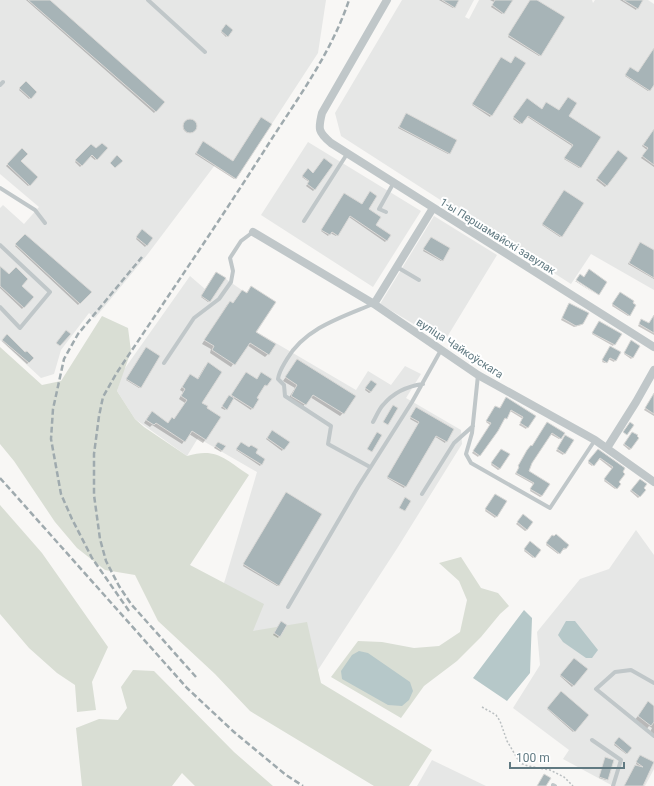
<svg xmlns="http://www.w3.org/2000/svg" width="654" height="786" font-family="Roboto,sans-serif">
<rect width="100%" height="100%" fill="#f8f7f5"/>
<path fill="#e6e7e6" d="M0,0H326L318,53L236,179L215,165L147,255L95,318L89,313L61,350L54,374L41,378L0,340V208L3,205L24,224L39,207L0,174Z
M402,0H474L465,17L469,19L479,0H592L593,3L595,0H648L654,4V290L591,254L571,284L341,136L335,113Z
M308,142L421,211L373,287L261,215Z
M434,216L497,255L444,342L380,304Z
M216,272L246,293L251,286L276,302L257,332L356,390L368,371L391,385L405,366L421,374L406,398L461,430L462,444L398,547L318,670L252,632L216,605L225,580L257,472L198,438L187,456L135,419L117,391L123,371L190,276L205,289Z
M636,530L654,555V769L645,786H613L563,759L569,750L513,708L540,665L537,632L580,579L609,569Z
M432,760L486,786H417Z"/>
<path fill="#d9ded4" d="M102,316L128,328L131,351L117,391L135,419L144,427L187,456C217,447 226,460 249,475L190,565L264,604L253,631L307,622L321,683L432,750L409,786H374L250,711L215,674L158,621L135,575L105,570L77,548L55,522L14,461L0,444V347L42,385L61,381Z
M0,505L42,553L108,647L92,682L96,710L77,712L75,685L57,673L29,648L0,614Z
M461,557L481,588L498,593L509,606L500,614L481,637L457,661L424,686L401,718L331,677L358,641L382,642L414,648L439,646L460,632L467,600L459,581L439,563Z
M133,670L154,671L234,752L273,786H195L182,773L172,786H82L76,728L99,719L118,720L127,708L121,687Z"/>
<path fill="#b6c8c9" d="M524,610L532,618L530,673L507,701L473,678Z
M566,621H575L598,650L592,658H586L563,642L558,635Z
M359,651L368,653L410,682L413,691L409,700L402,706L388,705L342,679L341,671L352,655Z"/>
<path fill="#0003" d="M26,0H48L163,102L154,113Z
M439,0H458L453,8Z
M490,0H512L502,14L491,7L494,2Z
M531,0H535L540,55L539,56L508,37Z
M620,0H639L637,8L636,10Z
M226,26L232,30L226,37L221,32Z
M654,55V83L648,91L625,76L629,69L638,73Z
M500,59L511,64L524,63L490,117L472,105Z
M26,82L36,92L29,99L19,90Z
M526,100L542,110L567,116L580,167L579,168L564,159L572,146L526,116L520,124L513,119Z
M405,116L449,153L448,154L398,128Z
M183 127a6 6 0 1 1 12 0a6 6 0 1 1-12 0Z
M654,130V167L641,158L647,150L642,146Z
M202,144L235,178L234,179L195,154Z
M91,145L96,150L106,148L95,160L90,156L80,167L75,162Z
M22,149L20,161L37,177L28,186L6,166Z
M617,153L627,158L605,187L596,180Z
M306,171L313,174L314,190L313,191L306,186L309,182L302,177Z
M563,193L561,236L560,237L542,225Z
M343,195L362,205L367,210L374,226L390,236L385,242L349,217L336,236L330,233L328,236L321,231Z
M142,231L152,238L145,247L136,239Z
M25,236L90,292L78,305L15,246Z
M430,239L442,260L441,261L423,251Z
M639,245L654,252V279L628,264Z
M0,267L32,297L22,309L0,288Z
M215,275L209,301L208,302L201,297Z
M575,281H576L597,295Z
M251,288L255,332L268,354L265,357L247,345L231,367L210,353L211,349L202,344L227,305L230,302L233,304L246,294Z
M619,295L629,315L628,316L612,306Z
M568,305L582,324L581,325L574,327L561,320Z
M654,316V335L638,326L640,322L649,324Z
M598,323L620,334L613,346L592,334Z
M7,335L25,353L33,358L27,364L2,341Z
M630,343L632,358L631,359L624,354Z
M610,347L620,352L614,362L608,359L605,363L602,362Z
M145,350L140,387L139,388L126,380Z
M297,361L343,413L340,416L310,397L302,408L288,399L295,388L283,381Z
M205,366L201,403L205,408L220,418L203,443L189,434L182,444L152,425L150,427L144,423L149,415L167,424L172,418L174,420L185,403L179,399L183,392L180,390L188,378L197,380Z
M245,375L267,385L265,386L264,385L256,398L258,399L252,408L251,410L233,398L225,410L221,408L228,397H231Z
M369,383L371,392L369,393L365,390Z
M654,394V416L644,410Z
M506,398L534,416L526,429L519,425L523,419L510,411L506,418L505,419H503L478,457L472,453L490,425L486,422L494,408L499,409Z
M415,410L446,441L445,443L434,436L404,488L387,478L419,424L410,419Z
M546,424L560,438L559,439L550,434L532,463L527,472L542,496L540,497L530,491L533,484L515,474L519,468L518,467L526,453L532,447Z
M271,433L283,449L282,451L266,439Z
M631,434V449L629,450L623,445Z
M564,437L572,440L563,455L556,451Z
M217,444L222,450L221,452L214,448Z
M240,444L264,460L260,466L236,450Z
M500,451V469L498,470L491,465Z
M597,451L624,469L618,482L619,485L615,489L604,481L612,469L598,458L592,466L588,463Z
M640,480L642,489L645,491L638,498L630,491Z
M285,495L279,585L277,586L243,566Z
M494,496L506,502L495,518L485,511Z
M522,517L527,530L525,531L516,524Z
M552,536L568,545L564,550L562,549L558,554L546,545Z
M530,542L540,550L533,558L524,551Z
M280,623L286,625L278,638L273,635Z
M574,659L586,669L572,687L560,676Z
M562,692L588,715L573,732L547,709Z
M648,703L654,707V736L650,732L652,728L649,726L646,730L634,721Z
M619,738L631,748L626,754L614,745Z
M639,757L653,763L642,786H625L641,768L636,764Z
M605,758L607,779L606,780L599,778Z"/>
<path fill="#a7b4b7" stroke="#dad9d7" d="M28,0H50L165,102L156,112Z
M442,0H459L455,8Z
M495,0H513L504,14L492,5Z
M530,0H537L565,17L541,56L508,35Z
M623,0H643L638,9Z
M226,24L233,30L228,37L221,31Z
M654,48V85L650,91L625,75L630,67L638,72Z
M515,56L526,63L492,116L472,104L501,57L511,63Z
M26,81L37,92L31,99L19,88Z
M568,97L577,103L569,116L601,137L581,168L564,158L573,145L528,116L522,124L513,117L527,98L542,109L546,102L559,110Z
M406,113L457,140L450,154L399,127Z
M261,117L272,124L236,179L196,153L203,141L233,161Z
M183 126a7 7 0 1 1 14 0a7 7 0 1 1-14 0Z
M654,129V165L642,156L648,148L643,145Z
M102,143L108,148L97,160L92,155L82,166L75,160L91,144L96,148Z
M22,148L28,154L21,161L38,177L30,186L7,164Z
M618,150L628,158L607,186L597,178Z
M117,155L123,161L115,168L110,163Z
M324,158L333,165L315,190L307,184L309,181L302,176L308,168L313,173Z
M564,190L584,203L562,237L542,224Z
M370,191L377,196L369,209L381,217L376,225L391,235L387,241L350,216L338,236L332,232L330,235L321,230L344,193L362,204Z
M142,229L153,238L147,246L136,237Z
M25,234L92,292L80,304L15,244Z
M431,237L450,248L443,261L423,249Z
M640,242L654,250V278L629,263Z
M0,266L9,274L16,267L28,279L22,286L34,297L24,308L0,286Z
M589,269L607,282L599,295L576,280L580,274L584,277Z
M216,272L226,278L210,302L201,296Z
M251,286L276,302L256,332L276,344L269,355L250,343L235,365L212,350L214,346L204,340L230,301L233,303L242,290L247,293Z
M620,292L634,301L633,303L636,305L630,316L612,304Z
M569,303L589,313L583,324L576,326L562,318Z
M654,315V333L639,324L641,319L649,323Z
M599,321L622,334L615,345L592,333Z
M66,330L71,334L60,346L56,343Z
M7,334L25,352L27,351L34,358L29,363L2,340Z
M631,340L640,346L633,358L624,353Z
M610,346L621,352L616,361L610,358L607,363L602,360Z
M146,347L160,356L141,388L126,379Z
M297,359L356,396L344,414L313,395L306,405L291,396L297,385L285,377Z
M208,362L222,372L202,403L208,406L207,408L221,417L206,440L192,431L185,442L156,423L154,425L146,420L152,411L168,423L172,417L174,419L187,400L181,396L185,389L182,387L190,374L198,379Z
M246,372L257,379L261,372L272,379L267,386L265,385L257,398L259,399L253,409L231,395Z
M371,380L377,384L371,392L365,388Z
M654,393V414L645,408Z
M229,395L234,398L227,410L222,406Z
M506,397L536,416L528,428L520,423L523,417L511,410L507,419L505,418L498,431L480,456L473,451L491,423L486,421L495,406L500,408Z
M393,405L398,408L388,425L383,422Z
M416,407L454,429L447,442L436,436L406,487L387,477L419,422L410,417Z
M547,422L565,433L561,439L552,433L532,463L529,471L550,484L542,496L530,489L534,483L516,473L519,467L518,466L527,450L531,445L532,446Z
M630,422L634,425L627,435L623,432Z
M272,430L290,442L284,450L267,438Z
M377,432L382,435L372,452L367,449Z
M632,432L638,435L637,436L639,438L631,449L624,444Z
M565,435L574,440L565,454L557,449Z
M218,442L226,446L222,451L215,446Z
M241,442L249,447L251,445L258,449L256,453L265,459L262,465L236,449Z
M501,449L510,454L500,469L491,463Z
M598,449L625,468L623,472L625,474L619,482L621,484L617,489L604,479L613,467L600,458L594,466L588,461Z
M640,479L647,484L644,488L646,490L640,497L631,490Z
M286,492L322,514L279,586L243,564Z
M495,494L507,501L497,517L485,509Z
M405,497L411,501L405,511L399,508Z
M523,514L533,522L527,530L517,522Z
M556,534L569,545L566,549L564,548L560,554L546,543L552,535L554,536Z
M530,541L541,550L535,558L524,549Z
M281,621L287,625L280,637L274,633Z
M574,658L588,669L574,686L560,675Z
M561,691L589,715L575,732L547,708Z
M648,701L654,706V722L651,726L638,716Z
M619,737L632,748L627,754L614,743Z
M640,755L654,762L643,786H624L635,765L643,767L636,762Z
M605,757L614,760L608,780L599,777Z
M544,774L551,778L546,786H537Z"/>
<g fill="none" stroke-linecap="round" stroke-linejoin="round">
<path stroke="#babfc1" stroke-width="1.5" stroke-dasharray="2 2" stroke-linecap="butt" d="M482,707L496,715L500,721L507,741L520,763L528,766L550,770L564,777L573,786"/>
<path stroke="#c0c7c9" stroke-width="4" d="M148,0L205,52
M0,85L3,82
M0,188L35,210L45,223
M386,212L379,209L393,184
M304,221L347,154
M0,245L50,292L20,328L0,307
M397,267L419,280
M164,363L194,318L219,299L231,282L233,271L230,258L241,241L253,232
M478,375L472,433L466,454L471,463L550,508L595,440
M373,422C376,417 379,409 383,405C393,393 408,386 423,384
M370,467L328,444L331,426L285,396L284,385L278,379C279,371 283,366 287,359C305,328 342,317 373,304
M422,494L454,443L473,426
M288,607L358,487L412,402L441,350
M654,683L631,670L615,672L596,689L654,736
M592,740L621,760L613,786
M553,785L555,786"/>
<path stroke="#c0c7c9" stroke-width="8" d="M387,0L322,113C318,129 318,132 331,143L654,347
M253,232L374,304L478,375L595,440L654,482
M374,304L433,208
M607,448L636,402L654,370"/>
<path stroke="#9faaae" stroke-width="2.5" stroke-dasharray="6 3" stroke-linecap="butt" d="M0,478L187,688L234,732L286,775L303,786
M129,611L92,558L72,519L61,494L51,439L53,409L64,359L78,334L142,257
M196,677L131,604L119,586L106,561L100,539L94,495V454L99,416L103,397L116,374C168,296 221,219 271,140C300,95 332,51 349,0"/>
</g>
<g text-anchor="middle" stroke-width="4" stroke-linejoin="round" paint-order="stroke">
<g font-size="11" fill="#617a82" stroke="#fff">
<text transform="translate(498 236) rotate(32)" y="4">1-ы Першамайскі завулак</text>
<text transform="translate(460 348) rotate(33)" y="4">вуліца Чайкоўскага</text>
</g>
</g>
<path d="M510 762v6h114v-6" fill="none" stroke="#617a82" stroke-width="2"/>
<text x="516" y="762" font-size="12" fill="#617a82" stroke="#ffffff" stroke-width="3" paint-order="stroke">100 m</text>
</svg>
